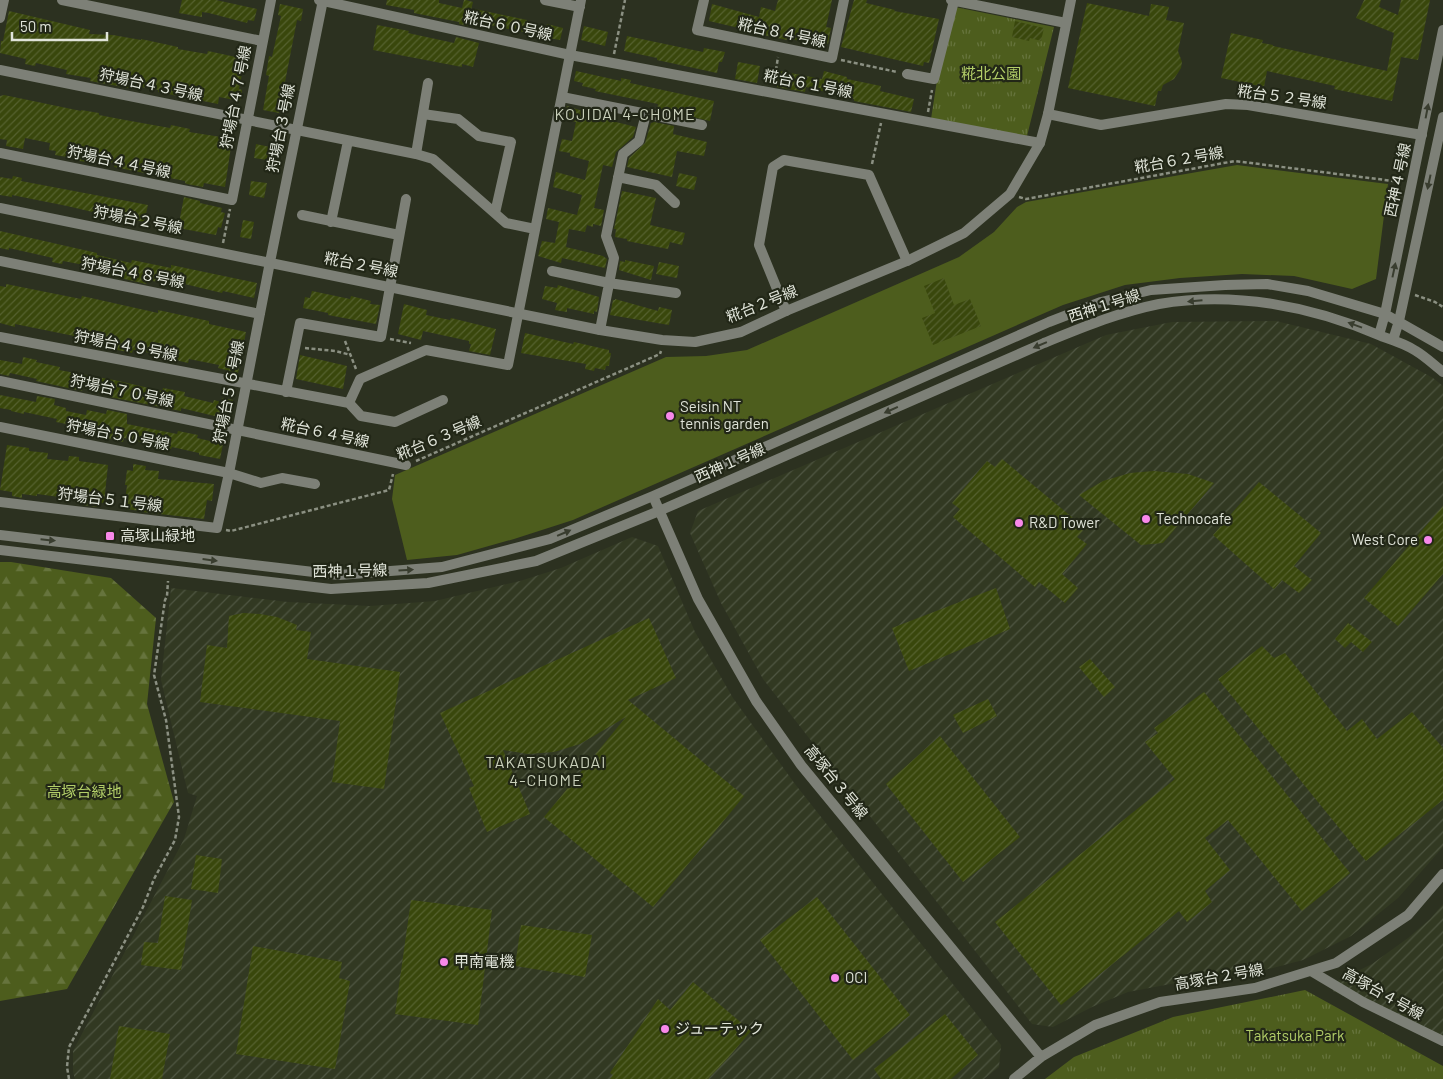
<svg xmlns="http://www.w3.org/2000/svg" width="1443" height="1079" font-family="Barlow,'Noto Sans JP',sans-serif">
<defs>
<pattern id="industrial-furrows" width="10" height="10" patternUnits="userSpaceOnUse" patternTransform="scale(1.25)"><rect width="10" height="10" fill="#323922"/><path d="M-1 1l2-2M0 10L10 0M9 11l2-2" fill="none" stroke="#4f5642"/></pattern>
<pattern id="grass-tufts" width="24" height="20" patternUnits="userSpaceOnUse" patternTransform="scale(1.25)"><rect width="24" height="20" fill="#4d5d1d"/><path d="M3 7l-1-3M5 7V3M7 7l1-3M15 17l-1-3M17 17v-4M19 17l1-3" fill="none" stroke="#66743d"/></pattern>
<pattern id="forest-firs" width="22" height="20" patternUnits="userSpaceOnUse" patternTransform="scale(1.25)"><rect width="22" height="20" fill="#4d5d1d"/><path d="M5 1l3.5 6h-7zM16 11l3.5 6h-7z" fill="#66743d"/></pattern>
<pattern id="building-hatch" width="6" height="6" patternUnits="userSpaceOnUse" patternTransform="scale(1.25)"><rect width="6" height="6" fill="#39470c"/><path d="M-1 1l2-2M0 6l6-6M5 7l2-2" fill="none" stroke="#55612f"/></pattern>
</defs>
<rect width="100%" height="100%" fill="#2c3120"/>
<path fill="url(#industrial-furrows)" d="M1276,321L1371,344L1433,378L1443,386V847L1398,898L1351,936L1303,960L1261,971L1208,977L1128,992L1092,1007L1053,1027L1032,1024L763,679L721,603L690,533L698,511L1106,335L1172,322Z
M632,537L658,546L695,632L733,698L795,784L1001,1045L999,1067L984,1079H75L73,1072V1051L184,839L197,796L188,793L161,680L171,588L288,602L370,606L435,601L520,581L561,568Z
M1443,904V1043L1333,991V983L1372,964L1408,938L1430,919Z"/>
<path fill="url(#grass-tufts)" d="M955,7L1054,27L1027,136L931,119L937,80Z
M1305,990L1443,1066V1079H1045L1074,1057L1173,1017Z"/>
<path fill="url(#forest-firs)" d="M0,562H11L111,578L156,618L147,704L174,802L67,989L0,1001Z"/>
<path fill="#4d5d1d" d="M1237,165L1388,184L1376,279L1352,289L1294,276L1242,274L1180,278L1125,285L1063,305L573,520L514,539L457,555L407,560L392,499L395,475L666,357L706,356L747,350L959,257L994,232L1017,207L1026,202Z"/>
<path fill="url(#building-hatch)" d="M182,0H216L257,9L254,21L248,20L247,23L209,13L202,12V17L179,13Z
M387,0H439V3L462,8L464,0H466L473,2L471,10H475V9L527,20L524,32L469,21L468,26L459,24V22L414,13V10L386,5Z
M778,0H832L826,27L831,28L828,44L824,43V47L787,38V40L739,30V28L709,21L712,4L759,17L761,7L775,11Z
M854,0H867L866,3L895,10L894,11L939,19L929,63L924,62L923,66L841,47Z
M1364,0H1381L1379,7L1398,15L1401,0H1430L1418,60L1401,57L1392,101L1334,89L1335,86L1267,71L1264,87L1221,78L1231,33L1263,40L1262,43L1273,45V46L1387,71L1394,33L1356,18Z
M1087,3L1149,16L1151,4L1169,7L1166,20L1184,23L1178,51L1182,62L1181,68L1174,79L1163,85L1161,91H1158L1155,106L1068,88Z
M280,4L303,9L301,21L297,20L279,113L263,110L269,76L266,75L269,56L272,57L281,16L278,15Z
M9,11L90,30L89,34L113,35L141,40V39L178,47V49L207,54L208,51L245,59L239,89L242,90L240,101L219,97L218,104L158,92V90L129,85L128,88L90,81L91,78L66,74L67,70L36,63L35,66L25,64L26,59L0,53L1,41H3Z
M1015,21L1044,28L1041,41L1030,38L1029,41L1012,37Z
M547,24L563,28L560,40L544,37Z
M377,25L409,31L408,33L454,43L456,37L479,43L473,67L462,64V67L373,50Z
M584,26L608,32L605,46L581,40Z
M627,36L703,52L704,48L725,52L722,62H719L717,73L657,60V58L624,51Z
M738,62L760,66L757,83L735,79Z
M576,71L621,81V78L631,80L630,83L714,101L710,121L657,109L658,104L595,91L596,89L582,86L583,83L574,81Z
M780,71L822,79L824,71L847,77V79L881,86L880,91L914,99L911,112L854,101V99L806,87L805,92L777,87Z
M4,95L81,111V110L99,113V115L125,120L170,128L171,125L190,129L189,132L221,137L222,131L233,133L225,187L204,183L203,187L187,184L185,183V181L114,167L115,163L87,158L86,162L73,160V158L55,155L56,151L49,150L50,143L25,138L23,149L6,146L7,140L0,139V96Z
M567,106L592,114L591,115L608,119V120L636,127L633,137L616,152L612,167L603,165L594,208L604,210L601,226L593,224V227L587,225L585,232L569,229L566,247L603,256L607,259L605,268L562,258L561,263L538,256L542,241L555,243L559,222L546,219L548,208L577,215L582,195L553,187L556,172L585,180L589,161L570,156V153L559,151L562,139L572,141L576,122L564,119Z
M654,122L674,126L673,134L707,142L704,156L677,151L672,177L627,167L629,158L645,143L651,123Z
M256,144L270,147L267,160L254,158Z
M679,173L697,177L694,190L676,186Z
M13,176L22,178L21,181L148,205L144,222L116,216L115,219L96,215L97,213L67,206L12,195V197L0,195V177L12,179Z
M251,181L267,183L264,198L249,195Z
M622,191L656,198L650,225L685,233L682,245L670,242L668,249L627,241V239L615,237L616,229H614Z
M184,197L200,201V203L222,208L221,212L225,213L221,228L218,227L216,235L178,228Z
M243,220L254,222L251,239L240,237Z
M0,231L97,253V255L131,263L132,260L171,268V265L257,283L254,298L223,291L222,293L168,280L167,284L148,280L146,284L99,273L100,268L63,261L62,264L52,262L53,258L9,248V250L0,248Z
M625,260L654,266L651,280L619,270L620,261L625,262Z
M659,262L679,266L677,278L656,274Z
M944,278L954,305L970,299L981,326L933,345L922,318L935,313L924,286Z
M6,284L81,299L82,296L158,313V310L209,321V324L246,332L238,373L218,368L219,365L189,359L188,363L171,359V357L140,351L133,350L132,353L94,345L95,342L74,338V336L15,324V327L0,323V286L6,287Z
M558,285L599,297L597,312L594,311V314L567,308V312L555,310L557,303L542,299L545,286L557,288Z
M312,291L350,299L351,296L371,301L370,304L380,305L376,324L328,315V313L303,308L305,297L310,298Z
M615,299L658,311L659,307L672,310L669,325L610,315L613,300H615Z
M404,304L427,310L426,315L450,320L451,318L496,329L490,355L469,351L471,344H469V341L423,331L421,340L398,334Z
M525,333L573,344L574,342L609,350V353H611L609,366H606L605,370L595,368L594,371L585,369L586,364L521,353Z
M300,355L347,366L343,389L296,379Z
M23,357L37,360L36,362L60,367L59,370L114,380L162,391L163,388L185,392L184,396L213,403L214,400L221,402L222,398L233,400L231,410H229L227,419L181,408V411L110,397L111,394L83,388L82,391L36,381L37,379L10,373L9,376L0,374V360L22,364Z
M0,395L36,402L37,396L55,399L54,405L66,408V411L86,415L87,410L106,414L107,410L127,414V424L177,434L178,431L198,435L197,438L223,444L220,459L199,455V453L172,447L171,449L124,438L123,442L107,438L109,432L56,422L57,419L24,412V414L11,411V410L0,408Z
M7,445L29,448V451L48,453L47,459L68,461L69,456L79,457V461L108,465L104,503H100L99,507L82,505V500L37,494V496L22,494V498L12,496V492L0,490Z
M1002,459L1085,528L1077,537L1087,544L1062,574L1078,588L1065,603L1039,582L1035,587L953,517L960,509L952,503L987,461L995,467Z
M133,464L146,466L145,470L159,471L158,479L214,484L212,501L207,500L204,519L142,512V511L124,509L127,485H125L127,470L133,471Z
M1154,471L1188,474L1214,483L1163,543L1141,545L1079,495L1103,481L1130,473Z
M1259,482L1321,533L1294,566L1312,580L1299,593L1282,580L1274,589L1213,535Z
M1443,506V574L1398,626L1364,598Z
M996,588L1010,629L909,671L892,628Z
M243,613L260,614L277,617L297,625L296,630L311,632L307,659L400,672L384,789L332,782L340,721L200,702L207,645L227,648L229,616Z
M649,618L676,678L628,700L744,796L653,907L544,817L626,717L580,744L554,752L528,754L503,750L530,814L487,832L469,788L474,786L440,713Z
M1348,623L1372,642L1363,652L1351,642L1345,648L1335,639Z
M1262,646L1274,658L1285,653L1347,731L1362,719L1377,739L1412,712L1443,748V800L1366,861L1218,679Z
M1090,659L1115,687L1104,697L1079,667Z
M1204,692L1350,873L1302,911L1228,820L1205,838L1230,870L1205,891L1212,902L1187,922L1179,911L1061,1005L995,922L1175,779L1145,742L1158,733L1154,728Z
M988,699L997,716L963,733L953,715Z
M940,736L1020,837L963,882L886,784Z
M196,855L222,859L218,893L191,889Z
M165,896L192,900L181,970L141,965L144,942L158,943Z
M817,897L910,1015L853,1060L760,940Z
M411,900L492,910L478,1025L395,1014Z
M521,925L592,935L585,977L515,966Z
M253,946L342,962L339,978L350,981L335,1069L236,1054Z
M693,982L751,1031L728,1058L708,1079H610L613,1075L610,1073L658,999L670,1010Z
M945,1014L978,1055L951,1079H881L874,1069Z
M119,1026L170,1034L162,1079H110Z"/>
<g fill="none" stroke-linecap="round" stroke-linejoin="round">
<path stroke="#8b9082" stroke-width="2.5" stroke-dasharray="4 2.5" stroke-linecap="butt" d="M614,54L625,0
M841,60L897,72
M774,83L778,57
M928,112L932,90
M872,164L881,123
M1019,197L1026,199L1235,161L1401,182
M223,243L230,209
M1415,295L1435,302L1443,307
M390,339L411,343
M345,341L356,369
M305,348L335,351L351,355
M416,461L660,354L661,351
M226,530L231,531L389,490L393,474
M69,1079L67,1067L69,1047L143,907L154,879L175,840L179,817L166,720L154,675L165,600L167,596L168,581"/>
<path stroke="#7d8077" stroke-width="10" d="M319,0L570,55L1040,143
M0,381L406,465"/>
<path stroke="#7d8077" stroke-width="10" d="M62,0L262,41
M545,0L580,7
M704,0L697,30L832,58L844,0
M951,0L1066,23
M0,18L4,0
M0,70L416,154L433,159L506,223L535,229
M907,74L934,79L954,1
M562,97L702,125
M423,114L458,119L479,136L511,142L495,213
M1048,114L1101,125L1226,104L1248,105L1422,135
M0,153L232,200L271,0
M416,154L428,83
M618,177L656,185L675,203
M302,215L399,235
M331,222L348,141
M0,261L260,314
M552,271L609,283L676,293
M786,311L759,245L773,167L784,160L869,175L907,261
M600,330L614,258L606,236L623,154L639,141L646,114
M0,337L349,403L360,379L426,350L508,365L581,0
M286,392L300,323L381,337L406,199
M349,403L361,416L395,422L443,400
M0,427L229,473L261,483L282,478L315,484
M0,502L217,528L229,473L270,262
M1311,971L1363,1002L1443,1041"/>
<path stroke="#7d8077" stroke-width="10" d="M0,208L600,330L662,340L695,342L741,332L786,311L907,261L964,233L1010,194L1040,143L1048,114L1071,0
M270,262L323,0
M1379,335L1385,314L1443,30
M1393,340L1399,321L1443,117
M653,496L698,599L756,701L801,765L1041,1057
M0,535L339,575L442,567L550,539L653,496L1049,322L1101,302L1151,290L1225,285L1267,284L1308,291L1385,314L1443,347
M0,550L331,589L428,583L536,561L659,511L1044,343C1081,328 1119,312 1159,304C1234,291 1312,306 1381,336C1393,340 1406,344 1416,351C1426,357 1434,365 1443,372
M1014,1079L1041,1057L1095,1025L1160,1002L1255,988L1336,963L1408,915L1443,874"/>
</g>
<defs><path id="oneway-solid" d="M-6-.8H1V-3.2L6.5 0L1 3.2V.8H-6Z" transform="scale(1.25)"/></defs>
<g fill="#393d2f">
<use href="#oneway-solid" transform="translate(1427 111) rotate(-79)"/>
<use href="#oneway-solid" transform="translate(1429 182) rotate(102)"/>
<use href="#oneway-solid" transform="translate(1394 270) rotate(-78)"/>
<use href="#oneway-solid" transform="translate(1195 301) rotate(175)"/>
<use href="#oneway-solid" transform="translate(1355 325) rotate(-160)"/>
<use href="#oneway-solid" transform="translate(1040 345) rotate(157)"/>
<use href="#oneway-solid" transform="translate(891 410) rotate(156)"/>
<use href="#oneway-solid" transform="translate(564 533) rotate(-23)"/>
<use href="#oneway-solid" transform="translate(48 540) rotate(6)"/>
<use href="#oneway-solid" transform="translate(210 560) rotate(7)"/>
<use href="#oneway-solid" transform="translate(406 570) rotate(-4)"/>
</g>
<g fill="#f888e9" stroke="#222717" stroke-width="2">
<circle cx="670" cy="416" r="5"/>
<circle cx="1146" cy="519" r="5"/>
<circle cx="1019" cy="523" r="5"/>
<rect x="105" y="531" width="10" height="10" rx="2.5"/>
<circle cx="1428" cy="540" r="5"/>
<circle cx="444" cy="962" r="5"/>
<circle cx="835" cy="978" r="5"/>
<circle cx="665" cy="1029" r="5"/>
</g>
<g text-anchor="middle" stroke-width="4.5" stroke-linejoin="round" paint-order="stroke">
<g font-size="15" fill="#e0e4d9" stroke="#222717">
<text transform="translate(508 26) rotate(12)" y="5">糀台６０号線</text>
<text transform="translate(782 33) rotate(12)" y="5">糀台８４号線</text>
<text transform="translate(808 84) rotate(11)" y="5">糀台６１号線</text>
<text transform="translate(151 85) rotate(12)" y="5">狩場台４３号線</text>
<text transform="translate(236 97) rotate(-79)" y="5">狩場台４７号線</text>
<text transform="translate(1282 97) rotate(8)" y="5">糀台５２号線</text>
<text transform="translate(281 128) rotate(-79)" y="5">狩場台３号線</text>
<text transform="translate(1179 160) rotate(-10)" y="5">糀台６２号線</text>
<text transform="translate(119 162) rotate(12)" y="5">狩場台４４号線</text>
<text transform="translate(1398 180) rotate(-78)" y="5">西神４号線</text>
<text transform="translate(138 220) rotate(11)" y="5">狩場台２号線</text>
<text transform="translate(361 265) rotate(11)" y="5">糀台２号線</text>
<text transform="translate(133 273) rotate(11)" y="5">狩場台４８号線</text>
<text transform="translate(762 304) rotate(-22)" y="5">糀台２号線</text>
<text transform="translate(1104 306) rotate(-18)" y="5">西神１号線</text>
<text transform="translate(126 346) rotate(11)" y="5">狩場台４９号線</text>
<text transform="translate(122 391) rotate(12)" y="5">狩場台７０号線</text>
<text transform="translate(229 392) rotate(-79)" y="5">狩場台５６号線</text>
<text transform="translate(325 433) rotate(12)" y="5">糀台６４号線</text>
<text transform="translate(118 435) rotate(11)" y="5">狩場台５０号線</text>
<text transform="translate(439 438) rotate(-23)" y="5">糀台６３号線</text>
<text transform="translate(730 463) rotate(-24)" y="5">西神１号線</text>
<text transform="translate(110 500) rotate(7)" y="5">狩場台５１号線</text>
<text transform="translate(350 571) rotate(-1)" y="5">西神１号線</text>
<text transform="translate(836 782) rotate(51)" y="5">高塚台３号線</text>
<text transform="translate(1219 977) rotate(-10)" y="5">高塚台２号線</text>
<text transform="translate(1383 994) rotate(29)" y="5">高塚台４号線</text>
</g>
<g font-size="15" fill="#b2ce68" stroke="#222717">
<text x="991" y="79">糀北公園</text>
<text x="84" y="797">高塚台緑地</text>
<text x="1295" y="1041">Takatsuka Park</text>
</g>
<g font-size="15" fill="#e0e4d9" stroke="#222717" text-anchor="start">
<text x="680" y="412">Seisin NT<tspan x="680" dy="17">tennis garden</tspan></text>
<text x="1156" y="524">Technocafe</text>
<text x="1029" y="528">R&amp;D Tower</text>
<text x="120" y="541">高塚山緑地</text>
<text x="1418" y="545" text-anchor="end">West Core</text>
<text x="454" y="967">甲南電機</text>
<text x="845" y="983">OCI</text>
<text x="675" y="1034">ジューテック</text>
</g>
<g font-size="16" letter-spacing="1" fill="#cad1bb" stroke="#222717">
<text x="625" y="120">KOJIDAI 4-CHOME</text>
<text x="546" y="768">TAKATSUKADAI<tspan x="546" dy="18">4-CHOME</tspan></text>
</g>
</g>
<path d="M12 32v8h95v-8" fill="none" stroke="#e0e4d9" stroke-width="2.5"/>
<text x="20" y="32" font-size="15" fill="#e0e4d9" stroke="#222717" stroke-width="4" paint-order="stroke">50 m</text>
</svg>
